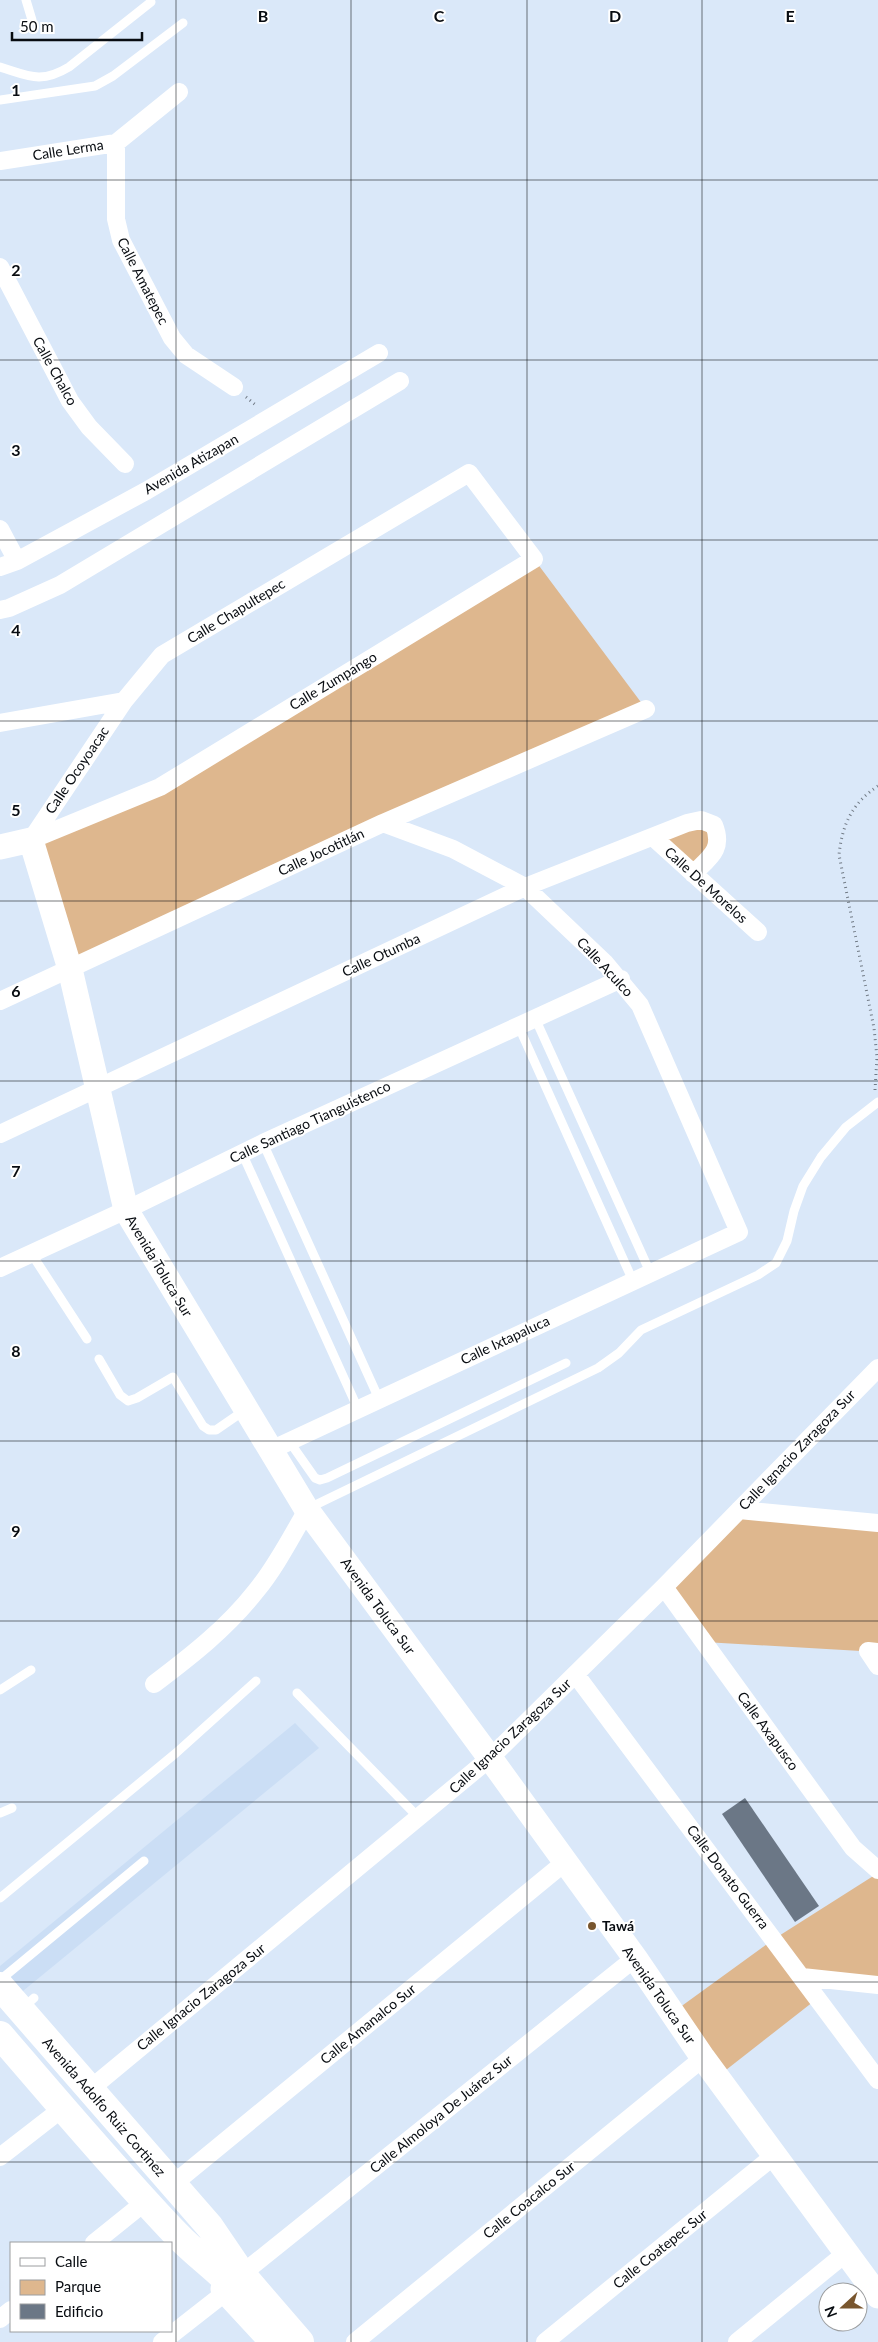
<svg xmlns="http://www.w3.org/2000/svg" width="878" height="2342" font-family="Lato,sans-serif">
<rect width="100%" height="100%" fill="#dae8f9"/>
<path fill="#cbdef5" d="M295,1723L319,1748L12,2000L0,1986V1966Z"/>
<path fill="#deb78e" d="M534,559L646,709L70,969L31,840L160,787Z
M687,823L719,837L693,874L653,837Z
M739,1510L878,1523V1652L704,1642L664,1587Z
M878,1873V1985L803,1977L818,1998L717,2077L672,2013L774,1939Z"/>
<path fill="#6b7786" d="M745,1798L819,1906L795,1922L722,1814Z"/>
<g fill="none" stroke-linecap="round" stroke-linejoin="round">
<path stroke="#727b86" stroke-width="3" stroke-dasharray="1 4" stroke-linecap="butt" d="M246,397L257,406
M875,1090L877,1057L874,1028L839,855C842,825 852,803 878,786"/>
<path stroke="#fff" stroke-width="9" d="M26,0L32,20
M0,67C29,76 41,84 69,67L151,2
M0,100L95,86L113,76L183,23
M535,1018L650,1272
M518,1025L633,1281
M263,1143L379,1399
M242,1153L358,1409
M31,1253L87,1339
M99,1359L120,1395L128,1401L137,1398L173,1377L203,1426L209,1430H216L245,1410
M289,1441L315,1478L320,1480L327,1478L566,1363
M309,1508L598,1368L619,1353L641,1330L758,1275L776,1263L787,1241L794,1211L803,1186L821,1157L846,1127L878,1102
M0,1690L31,1670
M297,1693L419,1818
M0,1813L12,1808
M0,1898L176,1753L256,1681
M0,1980L144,1861
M23,2008L34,1998"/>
<path stroke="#fff" stroke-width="18" d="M116,143V219L121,240L172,338L186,355L234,387
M0,161L116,143L179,92
M0,267L70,401L89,427L125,464
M469,473L534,559L160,787L31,840L124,701L162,655Z
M0,529L17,561
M0,567L17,561L146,491L379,353
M0,610L9,608L60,585L400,381
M0,723L124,701
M653,837L758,932
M0,1001L383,823L646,709
M0,1134L525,887L687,823L701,820L714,825C724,850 709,858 693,874
M0,1268L126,1210L263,1143L621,979
M271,1450L739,1232L640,1005L605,963L525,887L453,849L383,823
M739,1510L878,1523
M664,1587L853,1848L878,1870
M878,1652L868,1651L878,1666
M576,1675L878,2080
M154,1684C191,1656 227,1628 256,1591C276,1567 291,1537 307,1510
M802,1977L878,1985
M89,2090L490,1758L664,1587L878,1368
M0,2157L63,2108
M172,2185L564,1863
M94,2243L145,2202
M248,2269L635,1958
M0,2319L11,2310
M162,2342L226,2292
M355,2342L703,2058
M545,2342L775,2155
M737,2342L846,2253"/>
<path stroke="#fff" stroke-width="25" d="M0,847L31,840L70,969L126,1210L307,1510L490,1758L635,1958L703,2058L878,2296
M223,2289L272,2342"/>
<path stroke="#fff" stroke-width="28" d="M0,1986L210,2227L244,2277L300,2342
M0,2035C58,2102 115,2170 176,2234C198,2257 225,2275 245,2299"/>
</g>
<path fill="none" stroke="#080c11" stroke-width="1" stroke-opacity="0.55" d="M176,0V2342M351,0V2342M527,0V2342M702,0V2342M0,180H878M0,360H878M0,540H878M0,721H878M0,901H878M0,1081H878M0,1261H878M0,1441H878M0,1621H878M0,1802H878M0,1982H878M0,2162H878"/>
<circle fill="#79562e" stroke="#fff" stroke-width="2" cx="592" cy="1926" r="5"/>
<g text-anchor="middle" stroke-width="4" stroke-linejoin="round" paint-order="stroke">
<g font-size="14" fill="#080c11" stroke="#fff">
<text transform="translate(68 150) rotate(-9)" y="5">Calle Lerma</text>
<text transform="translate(143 281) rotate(63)" y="5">Calle Amatepec</text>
<text transform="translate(55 371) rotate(61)" y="5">Calle Chalco</text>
<text transform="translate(191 464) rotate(-30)" y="5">Avenida Atizapan</text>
<text transform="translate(236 611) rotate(-31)" y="5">Calle Chapultepec</text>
<text transform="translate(333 681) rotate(-31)" y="5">Calle Zumpango</text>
<text transform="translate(77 770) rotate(-56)" y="5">Calle Ocoyoacac</text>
<text transform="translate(321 852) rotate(-25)" y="5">Calle Jocotitlán</text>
<text transform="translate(706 885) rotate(42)" y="5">Calle De Morelos</text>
<text transform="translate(381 955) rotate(-25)" y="5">Calle Otumba</text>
<text transform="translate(605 967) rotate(47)" y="5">Calle Aculco</text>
<text transform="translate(310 1122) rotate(-25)" y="5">Calle Santiago Tianguistenco</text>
<text transform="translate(159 1266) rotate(59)" y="5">Avenida Toluca Sur</text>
<text transform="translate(505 1340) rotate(-25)" y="5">Calle Ixtapaluca</text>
<text transform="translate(797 1450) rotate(-46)" y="5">Calle Ignacio Zaragoza Sur</text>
<text transform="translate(378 1606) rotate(54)" y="5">Avenida Toluca Sur</text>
<text transform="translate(768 1731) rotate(54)" y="5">Calle Axapusco</text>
<text transform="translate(510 1736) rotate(-43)" y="5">Calle Ignacio Zaragoza Sur</text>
<text transform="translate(728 1877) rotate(53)" y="5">Calle Donato Guerra</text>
<text transform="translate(659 1995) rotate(55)" y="5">Avenida Toluca Sur</text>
<text transform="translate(201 1997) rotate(-39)" y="5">Calle Ignacio Zaragoza Sur</text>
<text transform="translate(368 2024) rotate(-39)" y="5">Calle Amanalco Sur</text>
<text transform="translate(104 2107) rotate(49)" y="5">Avenida Adolfo Ruiz Cortinez</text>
<text transform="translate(441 2114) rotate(-39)" y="5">Calle Almoloya De Juárez Sur</text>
<text transform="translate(529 2200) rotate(-39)" y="5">Calle Coacalco Sur</text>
<text transform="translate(660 2249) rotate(-39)" y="5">Calle Coatepec Sur</text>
</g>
<g font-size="14" font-weight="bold" fill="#080c11" stroke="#fff" text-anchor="start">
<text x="602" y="1931">Tawá</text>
</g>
</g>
<g font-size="16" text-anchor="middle" font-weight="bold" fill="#080c11" stroke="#fff" stroke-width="4" stroke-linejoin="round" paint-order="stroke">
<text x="263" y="22">B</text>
<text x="439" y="22">C</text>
<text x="615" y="22">D</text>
<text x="790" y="22">E</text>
<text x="16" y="96">1</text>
<text x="16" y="276">2</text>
<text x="16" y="456">3</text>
<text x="16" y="636">4</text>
<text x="16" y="816">5</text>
<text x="16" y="997">6</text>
<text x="16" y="1177">7</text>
<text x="16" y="1357">8</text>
<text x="16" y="1537">9</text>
</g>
<rect x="10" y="2242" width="162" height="90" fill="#ffffff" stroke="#9c9ea0"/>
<rect x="20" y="2258" width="25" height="8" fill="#ffffff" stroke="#9c9ea0"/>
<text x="55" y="2267" font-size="15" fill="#080c11">Calle</text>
<rect x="20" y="2280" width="25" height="15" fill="#deb78e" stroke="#9c9ea0"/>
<text x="55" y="2292" font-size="15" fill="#080c11">Parque</text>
<rect x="20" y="2304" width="25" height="15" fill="#6b7786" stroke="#9c9ea0"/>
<text x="55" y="2317" font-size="15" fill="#080c11">Edificio</text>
<g transform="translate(843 2307) rotate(249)"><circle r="24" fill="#ffffff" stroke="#9c9ea0"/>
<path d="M0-4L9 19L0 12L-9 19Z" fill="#79562e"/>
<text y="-8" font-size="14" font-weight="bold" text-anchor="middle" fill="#080c11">N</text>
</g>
<path d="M12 32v8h130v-8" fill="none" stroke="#080c11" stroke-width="2.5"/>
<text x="20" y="32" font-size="15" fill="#080c11" stroke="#ffffff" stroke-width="4" paint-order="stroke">50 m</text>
</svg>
